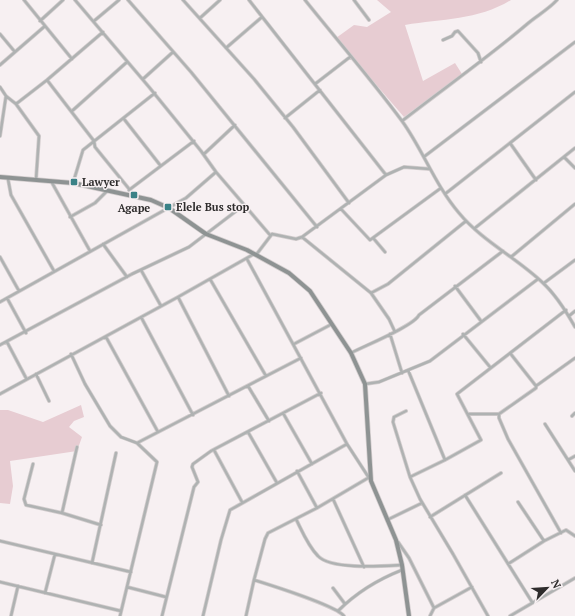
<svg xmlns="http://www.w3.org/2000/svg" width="575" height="616" font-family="'PT Serif',serif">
<rect width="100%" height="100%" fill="#f7f0f2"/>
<path fill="#e7ccd2" d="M377,0H511C479,20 442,19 405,25L423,81L455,63L462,74L404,117L336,38L354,25L367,27L391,12Z
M81,405L84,417L74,421L69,427L82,437L77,451L10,461L13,486L10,504L0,503V410H8L43,422Z"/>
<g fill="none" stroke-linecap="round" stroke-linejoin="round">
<g stroke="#d3cdce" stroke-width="4">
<path id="street" d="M24,0L72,59
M75,0L149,87L201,151L216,172L270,235
M128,0L191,72L317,227
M183,0L254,79L293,127L349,203
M249,0L386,175
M305,0C337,40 371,79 402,121C423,150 435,185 459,213C482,241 517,258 543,283C556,295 566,311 575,327
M354,0L369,20
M200,18L220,0
M40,21L63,0
M94,21L119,0
M0,34L15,52
M443,40L452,36L455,32L458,31L478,53L481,62
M226,48L262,17
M0,65L45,26
M143,79L173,52
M47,80L94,141L95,147L134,195
M315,84L350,57
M0,87L6,96L0,136
M6,96L16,104L47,80L103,32
M16,104L39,136L36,180
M72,111L127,62
M285,118L320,90
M124,119L160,165
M402,121C443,89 486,59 526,25C536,16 548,10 557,0
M510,143L536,180
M204,154L235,125
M425,156L575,42
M564,157L575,168
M8,179L11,195L54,271
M51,181L90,251
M73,183L83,150L155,93
M129,190L194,141
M445,194L575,92
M341,209L370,240L441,188
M70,217L95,203L108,190
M475,228L575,148
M302,237L371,293L389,319L395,332
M374,239L385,252
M103,244L127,277
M256,255L272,234L296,239L302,237L386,175L404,167L430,169
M0,257L19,291
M511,257L575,204
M247,259L347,444L371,481
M141,270L161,306
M210,279L266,376
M544,283L575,260
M455,286L481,321
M371,293L388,284L466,221
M178,297L229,396
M7,298L26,333
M0,302L186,198L216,172
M569,316L575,311
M141,317L193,415
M390,334L402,373
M463,334L490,367
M106,337L158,432
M7,342L26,378
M294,344L332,324
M0,345L132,274L189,247L244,205
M351,353C364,346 414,326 419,315L503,251
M510,353L536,386V388L499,414V418L508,439L561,533
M71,354L85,384L110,426L121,437L137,443L157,462L120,616
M408,370L445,460
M36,374L49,401
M365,384L379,382L430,361L538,279
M248,386L269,421
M536,386L575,358
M0,394L178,297L254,254
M406,411L394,417L393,422L410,477L420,499L453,554L488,616
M283,413L312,464
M469,414H499
M572,416L575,413
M545,424L575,471
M248,432L277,483
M137,443L301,358
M214,450L242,502
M568,460L575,456
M33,464L24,499L26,505L62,513L101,525
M297,471L317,508
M410,477L445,460L481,440L457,394L566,310
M465,495L532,602
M333,499L364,567
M518,502L544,541
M62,513L77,447
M430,517L501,473
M296,519C302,531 308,546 318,556C331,570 383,566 402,565
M387,520L422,503
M0,541L131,572
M398,542L409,558L434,608
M92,563L116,453
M508,564L544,541L566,530L575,536
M0,582L121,611
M127,587L166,597
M333,588L345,604
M45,593L55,554
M338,611C356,593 379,579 402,570
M11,616L18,586
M162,616L194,487L198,482L192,467L193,464L211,451L321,393
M203,616L221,540L230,510L347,444
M246,616L254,580
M344,616C336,606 270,585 254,580L265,539L268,533L317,508L368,478
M430,616L434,608L472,587
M510,616L575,578"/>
</g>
<g stroke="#d3cdce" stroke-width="5.5">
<path id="secondary" d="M0,177L73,183L151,200L169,208L206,234L247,250L289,273L310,291L351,353L365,384L371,481L396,540L402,565L409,616"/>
</g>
<use href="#street" stroke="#afb2b2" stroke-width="2.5"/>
<use href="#secondary" stroke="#8e9393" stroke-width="4"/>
</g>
<g fill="#3a8287" stroke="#f7f0f2" stroke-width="1.5">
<rect x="70" y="178" width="8" height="8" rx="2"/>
<rect x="130" y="191" width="8" height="8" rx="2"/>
<rect x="164" y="203" width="8" height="8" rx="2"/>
</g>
<g text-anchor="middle" stroke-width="3" stroke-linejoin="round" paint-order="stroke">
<g font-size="11" font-weight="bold" fill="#2e2c2c" stroke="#f7f0f2" text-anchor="start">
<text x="82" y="186">Lawyer</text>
<text x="176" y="211">Elele Bus stop</text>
<text x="134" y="212" text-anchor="middle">Agape</text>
</g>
</g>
<g transform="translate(547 588) rotate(65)" stroke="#f7f0f2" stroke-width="3" paint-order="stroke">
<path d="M0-3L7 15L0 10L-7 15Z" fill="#2e2c2c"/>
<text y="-6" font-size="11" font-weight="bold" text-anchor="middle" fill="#2e2c2c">N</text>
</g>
</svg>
